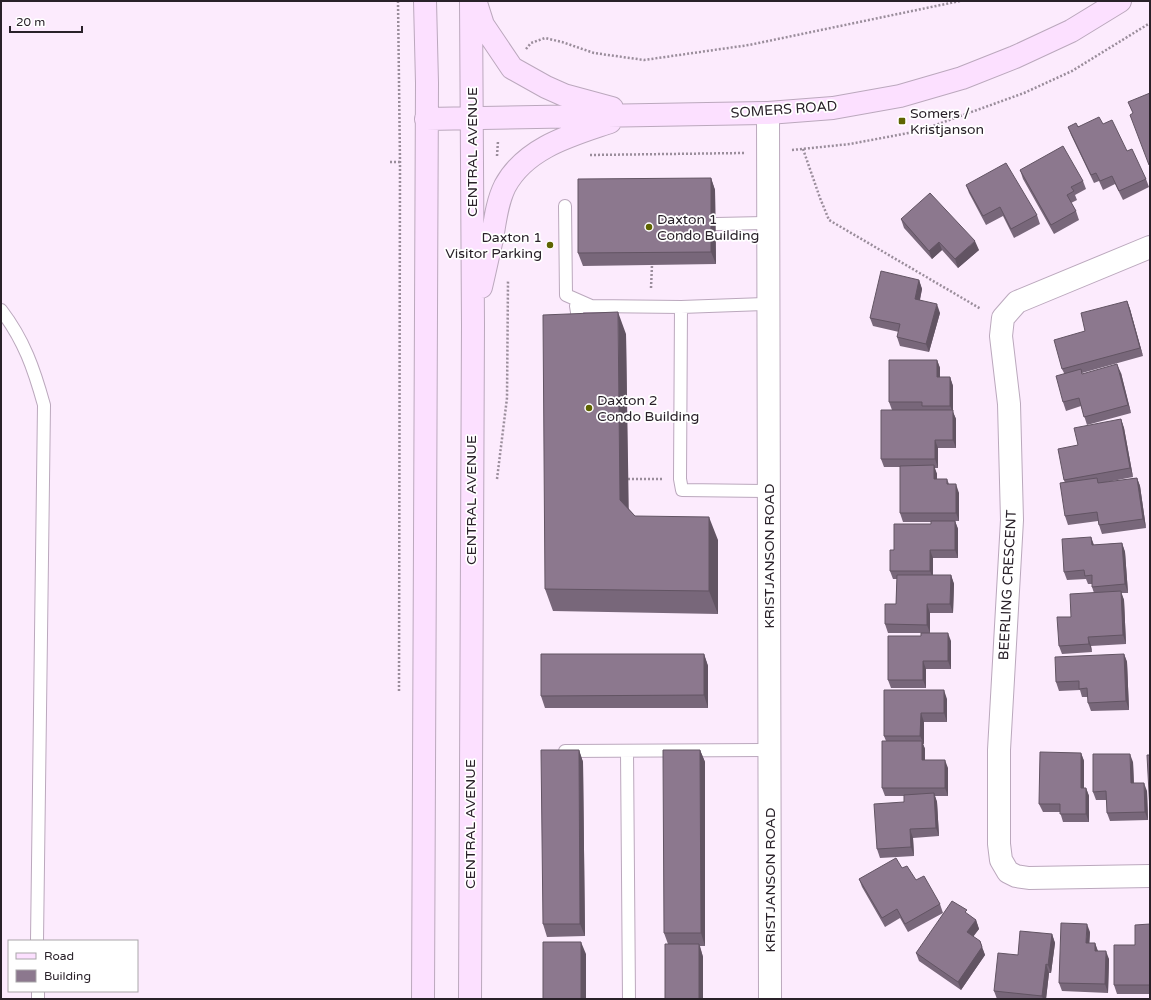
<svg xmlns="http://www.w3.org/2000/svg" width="1151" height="1000" font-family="'Varela Round',sans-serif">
<rect width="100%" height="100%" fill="#fcebfd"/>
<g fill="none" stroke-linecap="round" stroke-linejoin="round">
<g stroke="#bba8bd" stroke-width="14">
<path id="lane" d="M565,206L566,295L591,306L681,307
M716,224L768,223
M767,304L681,307L680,479L682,490L769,491
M1,310C24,340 34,369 44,405L37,941
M580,330L576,306H590
M565,751L770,750
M627,751L629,999
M38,991V999"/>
</g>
<g stroke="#bba8bd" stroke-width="24">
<path id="street" d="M768,113L770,999
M1150,247L1017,302L1003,318L1001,336L1009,404L1012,520L999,750V844L1001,860L1008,872L1016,876L1029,878L1150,876"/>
</g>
<g stroke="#bba8bd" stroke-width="24">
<path id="secondary" d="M476,3L483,25L512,68L546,87L564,95L612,108
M426,119L768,113L833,108L900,96L962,78L1015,57L1071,31L1120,1
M481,287C485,271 488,255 492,239C495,221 497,202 505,186C526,147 572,135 610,122
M423,999L427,83L425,1
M470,999L473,325L471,1"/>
</g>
<path stroke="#9a8d9b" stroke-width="2.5" stroke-dasharray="2 2" stroke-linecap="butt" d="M398,1L400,162L399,691
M526,49L531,43L545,38L562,42L594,53L644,60L749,45L960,1
M803,149L820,198L829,220L981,309
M792,150L850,144L919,131L1024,93L1072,71L1150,23
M590,155L745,153
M497,156L498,141
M390,162H400
M651,288L652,265
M497,479L507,398L508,280
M628,479H662"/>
<use href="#lane" stroke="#fff" stroke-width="12"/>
<use href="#street" stroke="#fff" stroke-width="22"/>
<use href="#secondary" stroke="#fce0ff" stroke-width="22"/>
</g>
<path fill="#78677a" d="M1103,124L1127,151L1146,179L1149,187L1123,200L1115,184L1103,190L1099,181L1094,183L1071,135L1068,127Z
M1020,170L1083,181L1086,189L1075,195L1077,200L1071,203L1076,211L1079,220L1054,234L1023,179Z
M711,178L715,190L716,264L583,266L578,253Z
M966,185L1037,215L1040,224L1014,238L1003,216L986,225L969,193Z
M901,219L979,250L958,268L942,250L932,259L904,228Z
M919,280L922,289L920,300L940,313L929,352L900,346L897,337L899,332L873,326L870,318Z
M1127,301L1130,309L1143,356L1082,373V374L1121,373L1131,413L1087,425L1081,406L1066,411L1063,402L1064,373L1062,369L1085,331Z
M626,334L628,508L635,516L718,540V614L553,611L545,589Z
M937,360L940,368V377H950L953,386V412L956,419V448H938V468H934L937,474V479H947L949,484L959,493V521H955L958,529V558H933V575H951L954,584L953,613H930V633L951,641V669H926V688H891L888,680L921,636V633H888L885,624L896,604L897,579H893L890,571L894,550L931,524V522H903L900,513V467H884L881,459L892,410L889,402Z
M1121,419L1124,428L1133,477L1102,483L1137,478L1140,486L1146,528L1102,534L1099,525L1098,521L1068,525L1065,516V483L1064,480L1078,445Z
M1091,537L1094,545L1122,543L1125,552L1128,593H1121L1124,600L1126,644L1091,646L1092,652L1062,654L1059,646L1071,617L1094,593L1092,587V584H1088L1086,579L1067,580L1064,572Z
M704,654L708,666V708H545L541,696Z
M1124,654L1127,662L1129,710L1091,711L1088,703V697H1082L1080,690L1059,691L1056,682Z
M884,690L947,699V722H924V744H923L925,749V760L948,768V796H935L937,802L939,836L913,838L914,856L880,858L877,849L904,802V796H885L882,788L886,741L884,736Z
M579,750L583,762L585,936L547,937L543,924Z
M700,750L705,762V946H700L703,957V999H665L668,944L664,933Z
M1081,753L1084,761V788H1086L1089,796V822H1063L1060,812H1043L1039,804Z
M1133,762L1134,783L1147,791L1148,820L1110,821L1107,813V800H1096L1093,792Z
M902,868L940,904L943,913L908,932L900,918L885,927L862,887L859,879Z
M968,915L976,920L979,929L973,936L983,950L985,955L961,990L919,961L916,953Z
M1150,924V994H1117L1114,985L1135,945Z
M1090,932L1089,943H1095L1098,951L1109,959L1108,993L1062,991L1059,983Z
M1052,934L1055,943L1051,973H1049L1046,999H997L994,991L1018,955Z"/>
<path fill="#625463" d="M711,178L715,190L716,264L711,252Z
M975,241L979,250L958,268L955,259Z
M939,242L942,250L932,259L929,251Z
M919,280L922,289L918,308L915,299Z
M1127,301L1130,309L1143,356L1140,348Z
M937,304L940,313L929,352L926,344Z
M618,312L626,334L629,523L620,500Z
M937,360L940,368V386L937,377Z
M1117,364L1121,373L1131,413L1128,405Z
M950,377L953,386V412L956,419V448L953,440V412L950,406Z
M1121,419L1124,428L1133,477L1130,468Z
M935,440L938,448V468L935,459Z
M934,465L937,474V487L934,479Z
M1137,478L1140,486L1146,528L1143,519Z
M956,484L959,493V521L956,513Z
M709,517L718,540V614L709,591Z
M955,521L958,529V558L955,550Z
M1091,537L1094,546L1092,545Z
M1122,543L1125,552L1128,593L1125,584Z
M930,550L933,558V579L930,571Z
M951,575L954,584L953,613L950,604Z
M1121,591L1124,600L1126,644L1123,635Z
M927,604L930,613V633L927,625Z
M948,633L951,641V669L948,661Z
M1088,637L1091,646L1092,652L1089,644Z
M704,654L708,666V708L704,695Z
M1124,654L1127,662L1129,710L1126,701Z
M923,661L926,669V688L923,680Z
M944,690L947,699V722L944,713Z
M921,713L924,722V744L920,736Z
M922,741L925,749V768L922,760Z
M579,750L583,762L585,936L580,924Z
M700,750L705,762V946L701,933Z
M1081,753L1084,761V796L1081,788Z
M1130,754L1133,762L1134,792L1131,783Z
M945,760L948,768V796L945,788Z
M1144,783L1147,791L1148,820L1145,812Z
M1086,788L1089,796V822L1086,814Z
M934,793L937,802L939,836L936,828Z
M910,829L913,838L914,856L911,847Z
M976,920L979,929L970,941L967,932Z
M1087,924L1090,932L1089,951L1086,943Z
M1052,934L1055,943L1051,973L1048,965Z
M980,941L985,955L961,990L958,982Z
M581,942L586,954V999H581Z
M1095,943L1098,952L1095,951Z
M699,944L703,957V999H699Z
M1106,951L1109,959L1108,993L1105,984Z
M1046,964L1049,973L1046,999H1043L1042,996Z"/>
<path fill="#8c788e" stroke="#625463" d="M1150,93V165H1149L1130,115L1133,113L1128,102Z
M1099,117L1103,124L1112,120L1127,151L1132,149L1146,179L1119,191L1112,176L1100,181L1096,173L1091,175L1068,127L1076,123L1078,127Z
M1063,146L1083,181L1071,187L1074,191L1067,195L1076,211L1051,225L1020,170Z
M1006,163L1037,215L1011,229L1000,207L983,216L966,185Z
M711,178V252L578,253V179Z
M930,193L975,241L955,259L939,242L929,251L901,219Z
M881,271L919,280L915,299L937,304L926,344L897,337L900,324L870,318Z
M1127,301L1140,348L1062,369L1054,340L1085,331L1081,313Z
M618,312L620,500L635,516L709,517V591L545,589L543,315Z
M889,360H937V377H950V406H922V402H889Z
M1117,364L1128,405L1084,417L1079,398L1063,402L1056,376L1081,369L1082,374Z
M881,410H953V440H935V459H881Z
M1121,419L1130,468L1064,480L1058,449L1078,445L1074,428Z
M934,465V479H947V484H956V513H900V466Z
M1097,478L1098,483L1137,478L1143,519L1099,525L1097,512L1065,516L1060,483Z
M931,521H955V550H930V571H890V550H894V524H931Z
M1091,537L1092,545L1122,543L1125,584L1092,587V575L1085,576L1084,570L1064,572L1062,539Z
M897,575H951L950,604H927V625L885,624V604H896Z
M1121,591L1123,635L1088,637L1089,644L1059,646L1057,617H1071L1070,594Z
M921,633H948V661H923V680H888V636H921Z
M541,654H704V695L541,696Z
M1124,654L1126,701L1088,703L1087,688L1079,689V681L1056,682L1055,657Z
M884,690H944V713H921L920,736H884Z
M882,741H922V760H945V788H882Z
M541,750H579L580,924H543Z
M663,750H700L701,933H664Z
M1040,752L1081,753V788H1086V814H1060V804H1039Z
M1093,754H1130L1131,783H1144L1145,812L1107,813L1106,791L1093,792Z
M1147,755H1150V811Z
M934,793L936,828L910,829L911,847L877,849L874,804L904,802V795Z
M896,858L902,868L907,866L916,880L924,876L940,904L905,924L897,909L882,918L859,879Z
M952,901L967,910L965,912L976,920L967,932L980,941L982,947L958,982L916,953Z
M1061,923L1087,924L1086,943H1095V951H1106L1105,984L1059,983Z
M1150,924V985H1114V945H1135V925Z
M1020,931L1052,934L1048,965L1046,964L1042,996L994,991L998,953L1018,955Z
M543,942H581V999H543Z
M665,944H699V999H665Z"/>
<g fill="#5e6401" stroke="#fff" stroke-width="1.5">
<rect x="898" y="117" width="8" height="8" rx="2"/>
<circle cx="649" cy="227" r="4"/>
<circle cx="550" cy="245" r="4"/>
<circle cx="589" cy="408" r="4"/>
</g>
<g text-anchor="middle" stroke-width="3.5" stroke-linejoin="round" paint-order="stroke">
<g font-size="14" fill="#292129" stroke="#fff">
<text transform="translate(784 109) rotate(-4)" y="5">SOMERS ROAD</text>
<text transform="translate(472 152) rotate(-90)" y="5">CENTRAL AVENUE</text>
<text transform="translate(471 500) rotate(-90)" y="5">CENTRAL AVENUE</text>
<text transform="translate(769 556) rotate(-90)" y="5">KRISTJANSON ROAD</text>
<text transform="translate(1007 585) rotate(-87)" y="5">BEERLING CRESCENT</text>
<text transform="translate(470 824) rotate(-90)" y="5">CENTRAL AVENUE</text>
<text transform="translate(770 880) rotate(-90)" y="5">KRISTJANSON ROAD</text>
</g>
<g font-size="14" fill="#292129" stroke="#fff" text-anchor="start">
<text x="910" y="118">Somers /<tspan x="910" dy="16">Kristjanson</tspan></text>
<text x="657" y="224">Daxton 1<tspan x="657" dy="16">Condo Building</tspan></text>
<text x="542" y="242" text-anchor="end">Daxton 1<tspan x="542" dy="16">Visitor Parking</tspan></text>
<text x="597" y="405">Daxton 2<tspan x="597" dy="16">Condo Building</tspan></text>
</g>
</g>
<rect width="1151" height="1000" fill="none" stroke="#292129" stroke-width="4"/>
<rect x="8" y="940" width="130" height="52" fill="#ffffff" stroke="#a9a6a9"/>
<rect x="16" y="953" width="20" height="6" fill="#fce0ff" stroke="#a9a6a9"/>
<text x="44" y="960" font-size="12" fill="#292129">Road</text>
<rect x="16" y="970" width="20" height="12" fill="#8c788e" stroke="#a9a6a9"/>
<text x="44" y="980" font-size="12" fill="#292129">Building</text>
<path d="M10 26v6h72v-6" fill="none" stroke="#292129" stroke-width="2"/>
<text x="16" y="26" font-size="12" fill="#292129" stroke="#ffffff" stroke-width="3" paint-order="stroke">20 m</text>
</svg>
